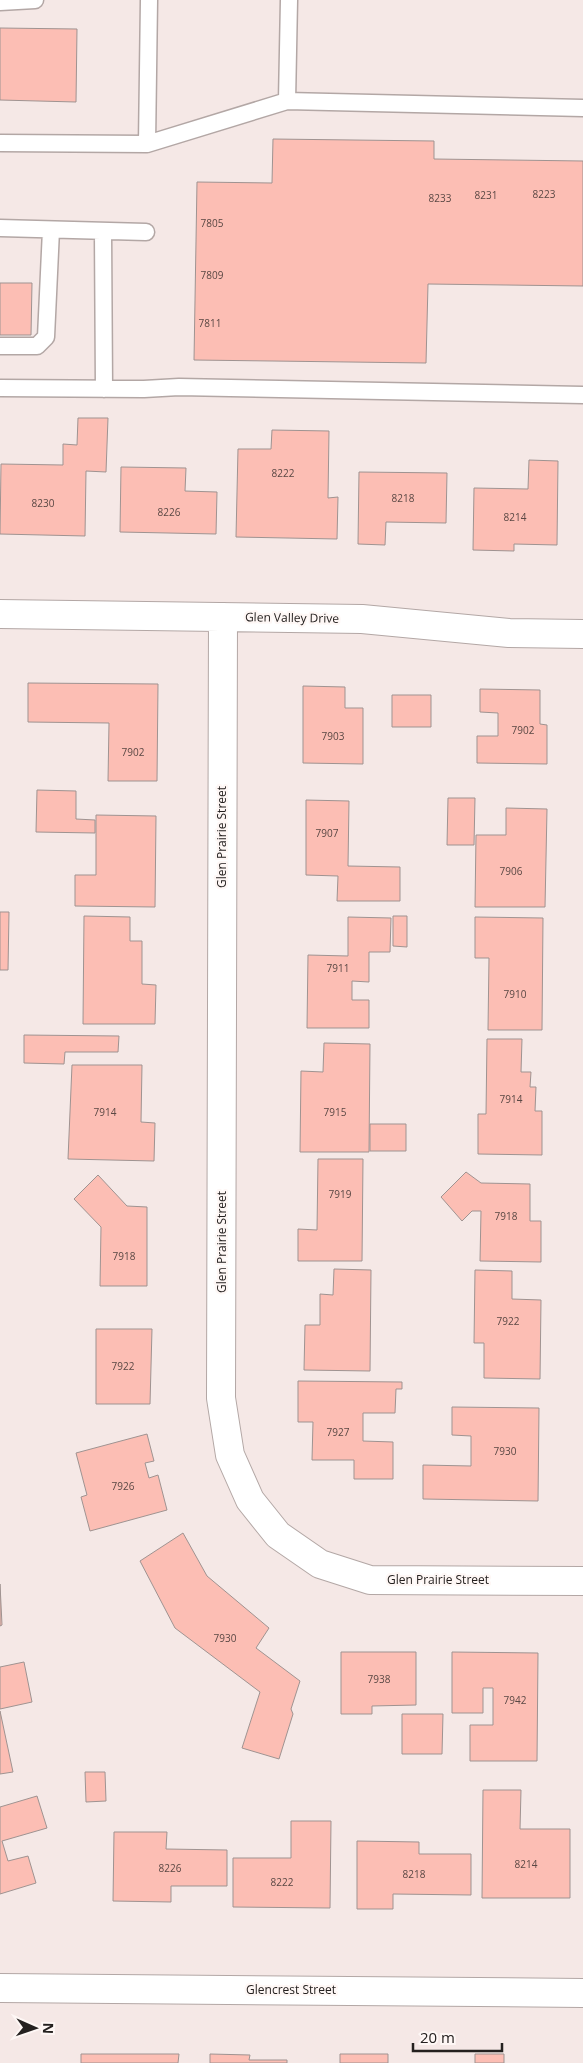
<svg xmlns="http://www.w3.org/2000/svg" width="583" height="2063" font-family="'Open Sans',sans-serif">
<rect width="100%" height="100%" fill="#f5e8e6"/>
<path fill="#fcbeb4" stroke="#9f9391" d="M0,28L77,29L76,102L0,100Z
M273,139L434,141V159L583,161V286L428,284L426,363L194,360L197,182L272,183Z
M0,283H32L31,335H0Z
M78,418H108L106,472L86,471L85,536L0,534L1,464L63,465V444L77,445Z
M272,430L329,431L328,498L338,497L337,539L236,537L238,449H271Z
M529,460L558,461L557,545L514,544V551L473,550L474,488L528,489Z
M121,467L186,468L185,491L217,492L216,534L120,532Z
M359,472L447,473L446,523L386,522L385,545L358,544Z
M28,683L158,684L157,781H108L109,723L28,722Z
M303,686L345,687V708H363V764L303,763Z
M480,689L540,690V724L547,725V764L477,763V736H498V713L480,712Z
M392,695H431V727H392Z
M37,790L76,791V819L95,820V833L36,832Z
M448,798H475L474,845H447Z
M306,800L349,801L348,866L400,867V901H337L338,876L306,875Z
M506,808L547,809L545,907H475L476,835H506Z
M96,815L156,816L155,907L75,906V875H96Z
M0,912H9L8,970H0Z
M84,916L130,917V941H142V984L156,985L155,1024H83Z
M393,916H407V947L393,946Z
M348,917L391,918L390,952H369V982L352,981V1000H369V1028H307L308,955L348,956Z
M475,917L543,918L542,1030H488L489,958H475Z
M24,1035L119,1036L118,1052H65L64,1064L24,1063Z
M487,1039H522L521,1072H531L530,1087H536L535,1111H542V1155L478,1154V1114H486Z
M324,1043L370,1044L369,1152H300L301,1071L323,1072Z
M72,1065H142L141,1122L155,1123L154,1161L68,1159Z
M370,1124H406V1151H370Z
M318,1159H363L362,1261H298V1229L317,1230Z
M466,1172L481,1183L530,1184V1221H541V1262L480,1261L481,1211H472L462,1221L441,1197Z
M98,1175L127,1206L147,1207V1286H100L101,1227L74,1199Z
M334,1269L371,1270L370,1371L304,1370L305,1325H320V1294L333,1295Z
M475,1270L512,1271V1299L541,1300L540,1379L484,1378V1343H474Z
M96,1329H152L150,1404H96Z
M298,1381L402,1382V1389H396L395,1413H363V1441L393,1442V1479H354V1460H312L313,1422H298Z
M452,1407L539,1408L538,1501L423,1499V1465L471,1466V1436L452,1435Z
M147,1434L154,1461L145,1463L149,1478L158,1475L167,1510L90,1531L81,1497L87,1495L76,1453Z
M183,1533L207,1576L269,1628L256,1648L300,1681L291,1709L293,1714L279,1759L242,1748L260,1692L175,1628L140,1561Z
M0,1584L2,1625L0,1626Z
M341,1652H416V1705L372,1706V1714H341Z
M452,1652L538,1653L537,1761H470V1725H493V1688H483V1713H452Z
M24,1662L32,1702L0,1709V1667Z
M0,1711L13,1772L0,1774Z
M402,1714H443L442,1754H402Z
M85,1772H105L106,1801L86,1802Z
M483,1790H521L520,1829H570V1898H482Z
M37,1796L47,1828L2,1841L8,1861L28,1856L36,1883L0,1894V1807Z
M291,1821H331L330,1908L233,1907V1858H291Z
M114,1832H167L166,1849L227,1850V1886H171V1902L113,1901Z
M357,1841L419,1842V1854H471V1895L393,1894V1909H357Z
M81,2054H179L178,2063H81Z
M210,2054L250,2055L249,2060H287V2063H210Z
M340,2054H388V2063H340Z
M475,2054H504V2063H475Z"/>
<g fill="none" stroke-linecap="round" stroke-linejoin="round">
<g stroke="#b3a7a5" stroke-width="19">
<path id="lane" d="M0,2L35,0
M287,101L289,0
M0,143L147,144L287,101L583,108
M147,144L149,0
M0,228L146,232
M103,232L104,389
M0,346H37L46,337L51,230
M0,388L144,389L179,387L583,395"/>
</g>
<g stroke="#b3a7a5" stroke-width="30">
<path id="street" d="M0,614L362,619L509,633L583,634
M223,617L221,1398L230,1455L250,1500L278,1535L320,1564L370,1580L583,1581
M0,1988L583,1993"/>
</g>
<use href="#lane" stroke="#fff" stroke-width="16"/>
<use href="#street" stroke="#fff" stroke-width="28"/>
</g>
<g text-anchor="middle" stroke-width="4.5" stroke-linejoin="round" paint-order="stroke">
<g font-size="10" fill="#5a4844">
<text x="544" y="198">8223</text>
<text x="486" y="199">8231</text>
<text x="440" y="202">8233</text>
<text x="212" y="227">7805</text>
<text x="212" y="279">7809</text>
<text x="210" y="327">7811</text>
<text x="283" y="477">8222</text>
<text x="403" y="502">8218</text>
<text x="43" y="507">8230</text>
<text x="169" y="516">8226</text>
<text x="515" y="521">8214</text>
<text x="523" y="734">7902</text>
<text x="333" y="740">7903</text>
<text x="133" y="756">7902</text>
<text x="327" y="837">7907</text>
<text x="511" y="875">7906</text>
<text x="338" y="972">7911</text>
<text x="515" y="998">7910</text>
<text x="511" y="1103">7914</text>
<text x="105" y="1116">7914</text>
<text x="335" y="1116">7915</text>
<text x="340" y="1198">7919</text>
<text x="506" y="1220">7918</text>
<text x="124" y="1260">7918</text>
<text x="508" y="1325">7922</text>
<text x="123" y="1370">7922</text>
<text x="338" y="1436">7927</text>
<text x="505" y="1455">7930</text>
<text x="123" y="1490">7926</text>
<text x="225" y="1642">7930</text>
<text x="379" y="1683">7938</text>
<text x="515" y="1704">7942</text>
<text x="526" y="1868">8214</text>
<text x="170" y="1872">8226</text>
<text x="414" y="1878">8218</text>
<text x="282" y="1886">8222</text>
</g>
<g font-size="12" fill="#24201f" stroke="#fef7f5">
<text transform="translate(292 618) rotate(1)" y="4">Glen Valley Drive</text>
<text transform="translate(222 837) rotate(-90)" y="4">Glen Prairie Street</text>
<text transform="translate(222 1242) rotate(-90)" y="4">Glen Prairie Street</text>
<text x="438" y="1584">Glen Prairie Street</text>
<text x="291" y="1994">Glencrest Street</text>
</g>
</g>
<g transform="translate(35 2028) rotate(92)" stroke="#fef7f5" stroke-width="4" paint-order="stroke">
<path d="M0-4L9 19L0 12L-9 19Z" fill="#24201f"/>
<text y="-8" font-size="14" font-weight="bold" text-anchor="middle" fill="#24201f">N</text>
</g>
<path d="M413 2043v8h89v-8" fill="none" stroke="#24201f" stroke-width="2.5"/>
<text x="420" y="2043" font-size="15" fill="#24201f" stroke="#fef7f5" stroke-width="4" paint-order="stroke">20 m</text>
</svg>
